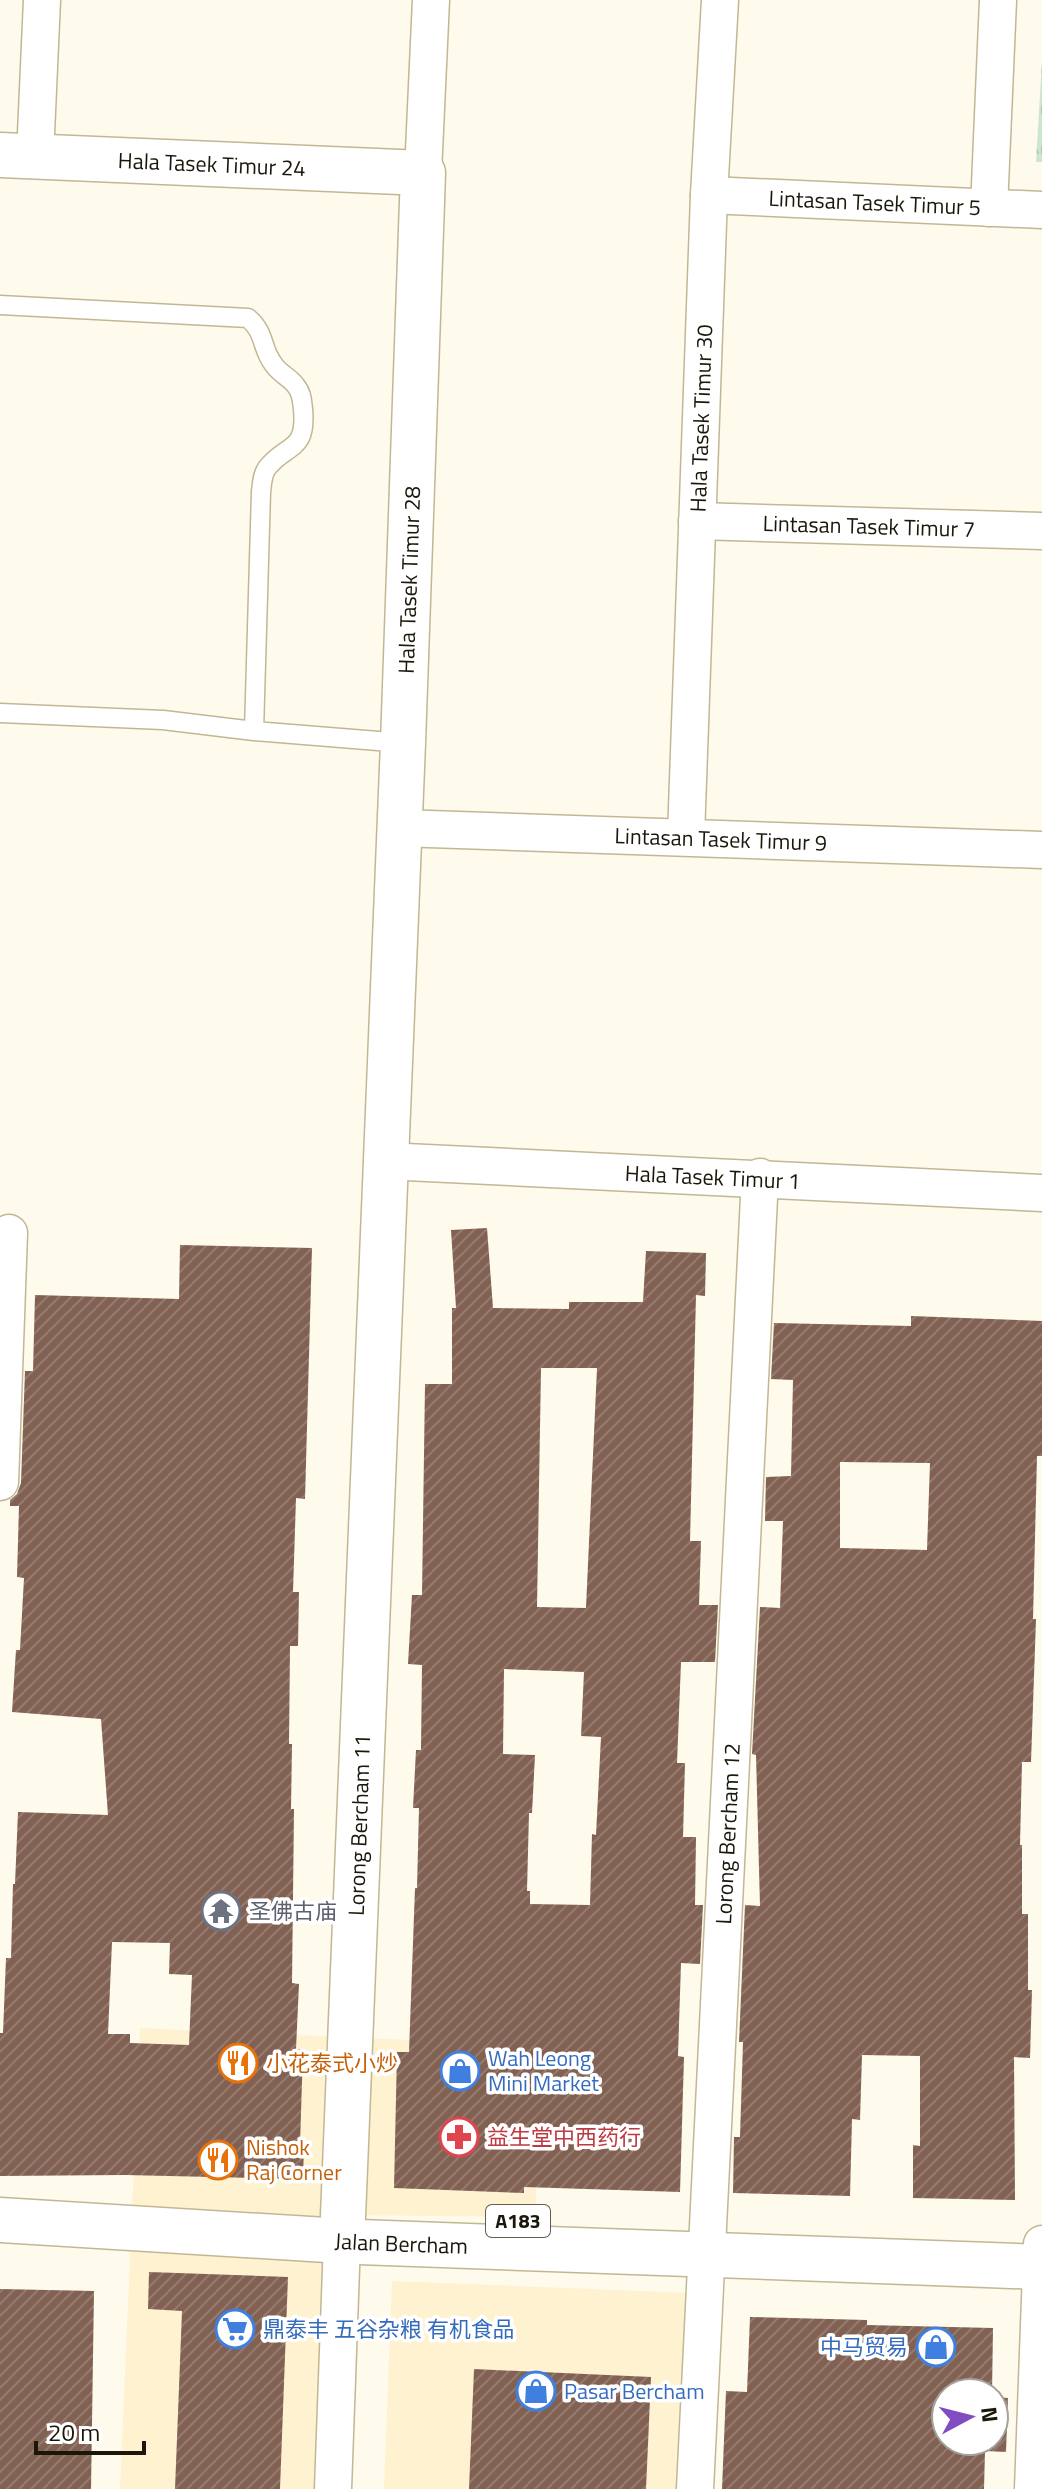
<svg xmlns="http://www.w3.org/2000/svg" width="1042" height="2489" font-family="'Titillium Web','Noto Sans SC',sans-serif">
<defs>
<pattern id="grass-tufts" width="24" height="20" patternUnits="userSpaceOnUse" patternTransform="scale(2)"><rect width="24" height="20" fill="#cce7ce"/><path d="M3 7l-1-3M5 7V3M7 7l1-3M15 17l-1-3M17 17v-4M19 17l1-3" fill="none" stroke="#afc5b0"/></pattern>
<pattern id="building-hatch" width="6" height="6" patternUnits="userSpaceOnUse" patternTransform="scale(2)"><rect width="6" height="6" fill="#826153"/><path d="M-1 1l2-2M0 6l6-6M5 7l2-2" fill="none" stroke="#937b71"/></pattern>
</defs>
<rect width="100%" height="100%" fill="#fefaec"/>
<path fill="#fef2d0" d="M140,2028L543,2046L535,2217L344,2215L336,2489H120Z
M392,2281L689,2293L682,2489H384Z"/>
<path fill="url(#grass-tufts)" d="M1042,61V162H1036Z"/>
<path fill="url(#building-hatch)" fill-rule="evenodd" d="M487,1228L493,1308L569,1309V1302H643L646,1251L706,1253L705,1296L696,1295L690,1541H701L699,1605H718L715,1662H681L677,1763H685L683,1837H696L695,1905H703L700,1964L681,1963L678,2056L684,2057L680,2192L524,2187V2193L394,2188L397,2052H409L415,1888H417L419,1808H413L416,1750H421L422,1665L408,1664L412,1595H422L425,1384H452V1308H456L451,1230ZM541,1368H597L586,1608L537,1607ZM504,1669L584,1672L581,1736L601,1737L596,1835L592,1834L590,1905L530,1904V1891H527L529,1813H532L535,1755L503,1754Z
M180,1245L312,1248L305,1499L296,1498L293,1592H299L298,1646H290L289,1744H292L291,1809H294L292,1983L299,1984L296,2049H303L300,2145H304L303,2179L125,2175L0,2176V2033H3L6,1958H11L13,1884H15L18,1812L108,1815L101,1719L12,1712L16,1650H20L24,1578L17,1577L19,1506H10V1500L17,1494L21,1483L25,1371H33L35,1295L179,1299ZM112,1942L170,1943L169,1974L192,1975L189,2045L130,2043V2034H108Z
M911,1316L1042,1321V1456H1037L1033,1619H1036L1031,1762H1022L1020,1845H1022V1914H1028V1990H1032L1030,2058L1014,2057L1015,2200L913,2198V2145L920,2146V2056L862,2055L860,2120L852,2119L850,2196L733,2193L734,2137H740L743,2042H739L745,1905L760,1906L756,1755L752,1754L760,1607L780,1608L783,1521H765L766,1477L791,1476L793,1380L771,1379L774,1323L911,1326ZM840,1462L930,1463L927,1550L840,1548Z
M149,2272L288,2277L280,2489H175L182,2311L148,2309Z
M0,2289L94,2291L91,2489H0Z
M750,2317L867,2320V2325L993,2328L992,2393H946V2441H994V2397L1008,2398L1006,2452L985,2451L984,2489H722L726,2391L747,2392Z
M474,2369L651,2377L646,2489H469Z"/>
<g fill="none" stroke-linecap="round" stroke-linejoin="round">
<g stroke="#c2b795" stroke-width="21">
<path id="lane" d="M0,305L248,318C266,333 261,349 274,365C280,374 291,378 296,386C302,393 302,401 303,409C307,453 286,443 267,468C262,475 262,484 261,492L254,731
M0,713L163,720L254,731L403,743"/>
</g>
<g stroke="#c2b795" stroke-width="39">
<g id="street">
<path d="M35,156L42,0"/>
<path d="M423,173L431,0"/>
<path id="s1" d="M709,195L1042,210"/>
<path d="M989,208L998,0"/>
<path id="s2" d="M697,521L1042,531"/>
<path id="s3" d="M399,828L1042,850"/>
<path id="s4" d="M686,836L709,195L720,0"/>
<path id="s5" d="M385,1161L1042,1193"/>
<path d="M0,1482L9,1233"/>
<path d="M333,2489L342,2241"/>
<path id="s6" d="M695,2489L760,1177"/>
<path d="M1033,2489L1042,2244"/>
</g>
</g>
<g stroke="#c2b795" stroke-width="47">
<g id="secondary">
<path id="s7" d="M0,155L423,173L403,743L342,2241"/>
</g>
</g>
<g stroke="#c2b795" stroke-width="47">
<g id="primary">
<path id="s8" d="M0,2220L359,2242L1042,2267"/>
</g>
</g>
<use href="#lane" stroke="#fff" stroke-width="18"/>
<use href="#street" stroke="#fff" stroke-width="36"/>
<use href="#secondary" stroke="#fff" stroke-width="44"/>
<use href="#primary" stroke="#fff" stroke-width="44"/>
</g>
<defs>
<g id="temple-ring" transform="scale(2)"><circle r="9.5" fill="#fff" stroke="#6b7280" stroke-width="1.5"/><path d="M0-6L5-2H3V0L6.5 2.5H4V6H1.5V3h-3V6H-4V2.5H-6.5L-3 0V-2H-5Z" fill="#6b7280"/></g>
<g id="restaurant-ring" transform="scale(2)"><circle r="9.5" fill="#fff" stroke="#e8710a" stroke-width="1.5"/><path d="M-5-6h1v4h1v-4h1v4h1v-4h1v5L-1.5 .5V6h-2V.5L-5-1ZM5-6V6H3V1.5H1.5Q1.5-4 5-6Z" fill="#e8710a"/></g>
<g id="shop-ring" transform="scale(2)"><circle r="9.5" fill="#fff" stroke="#3f7fe0" stroke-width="1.5"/><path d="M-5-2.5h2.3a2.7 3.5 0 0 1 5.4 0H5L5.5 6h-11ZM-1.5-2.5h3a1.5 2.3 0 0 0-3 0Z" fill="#3f7fe0"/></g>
<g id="pharmacy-ring" transform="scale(2)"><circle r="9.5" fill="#fff" stroke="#e0444e" stroke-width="1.5"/><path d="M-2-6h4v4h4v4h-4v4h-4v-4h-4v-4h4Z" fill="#e0444e"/></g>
<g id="supermarket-ring" transform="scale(2)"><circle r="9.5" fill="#fff" stroke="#3f7fe0" stroke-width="1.5"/><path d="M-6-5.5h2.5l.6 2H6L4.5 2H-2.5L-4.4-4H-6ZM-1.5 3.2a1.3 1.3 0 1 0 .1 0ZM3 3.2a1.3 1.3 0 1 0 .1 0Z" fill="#3f7fe0"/></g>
</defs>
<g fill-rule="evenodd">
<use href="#temple-ring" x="221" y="1911"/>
<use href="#restaurant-ring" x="238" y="2063"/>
<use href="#shop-ring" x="460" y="2071"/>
<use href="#pharmacy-ring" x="459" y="2137"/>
<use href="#restaurant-ring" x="218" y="2160"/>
<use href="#supermarket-ring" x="235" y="2329"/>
<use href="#shop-ring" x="936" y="2347"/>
<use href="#shop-ring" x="536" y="2391"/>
</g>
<g text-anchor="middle" stroke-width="7" stroke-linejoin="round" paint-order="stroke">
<rect fill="#fff" stroke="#5f5d54" stroke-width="2" x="486" y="2205" width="64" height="32" rx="6"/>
<g font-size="20" font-weight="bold" fill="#1b170a">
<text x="518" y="2228">A183</text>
</g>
<g font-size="22" fill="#1b170a" stroke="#fff">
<text dy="8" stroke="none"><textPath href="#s7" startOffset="212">Hala Tasek Timur 24</textPath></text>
<text dy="8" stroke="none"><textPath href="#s1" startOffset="166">Lintasan Tasek Timur 5</textPath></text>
<text dy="8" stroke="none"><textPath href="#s4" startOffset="418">Hala Tasek Timur 30</textPath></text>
<text dy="8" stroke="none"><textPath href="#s2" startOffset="172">Lintasan Tasek Timur 7</textPath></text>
<text transform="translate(409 580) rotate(-88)" y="8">Hala Tasek Timur 28</text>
<text dy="8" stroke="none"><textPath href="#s3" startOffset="322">Lintasan Tasek Timur 9</textPath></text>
<text dy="8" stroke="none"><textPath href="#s5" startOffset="328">Hala Tasek Timur 1</textPath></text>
<text transform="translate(359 1825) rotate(-88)" y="8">Lorong Bercham 11</text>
<text dy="8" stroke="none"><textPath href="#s6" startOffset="656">Lorong Bercham 12</textPath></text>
<text dy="8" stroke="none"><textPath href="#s8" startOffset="402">Jalan Bercham</textPath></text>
</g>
<g font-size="22" fill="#5b616d" stroke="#fff" text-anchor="start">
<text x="249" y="1919">圣佛古庙</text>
</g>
<g font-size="22" fill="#366cbe" stroke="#fff" text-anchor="start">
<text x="488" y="2066">Wah Leong<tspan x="488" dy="25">Mini Market</tspan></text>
<text x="263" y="2337">鼎泰丰 五谷杂粮 有机食品</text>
<text x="908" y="2355" text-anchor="end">中马贸易</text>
<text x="564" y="2399">Pasar Bercham</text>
</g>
<g font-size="22" fill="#c56008" stroke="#fff" text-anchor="start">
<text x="266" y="2071">小花泰式小炒</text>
<text x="246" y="2155">Nishok<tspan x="246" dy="25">Raj Corner</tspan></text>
</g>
<g font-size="22" fill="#be3a42" stroke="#fff" text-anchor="start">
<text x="487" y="2145">益生堂中西药行</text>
</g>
</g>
<g transform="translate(970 2417) rotate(83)"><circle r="38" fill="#ffffff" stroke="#a4a29d" stroke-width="2"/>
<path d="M0-6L14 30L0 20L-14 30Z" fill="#814bc2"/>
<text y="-12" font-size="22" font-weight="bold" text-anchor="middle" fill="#1b170a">N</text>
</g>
<path d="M36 2441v12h108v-12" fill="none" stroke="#1b170a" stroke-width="4"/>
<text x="48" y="2441" font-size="24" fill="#1b170a" stroke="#ffffff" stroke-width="6" paint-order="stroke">20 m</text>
</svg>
